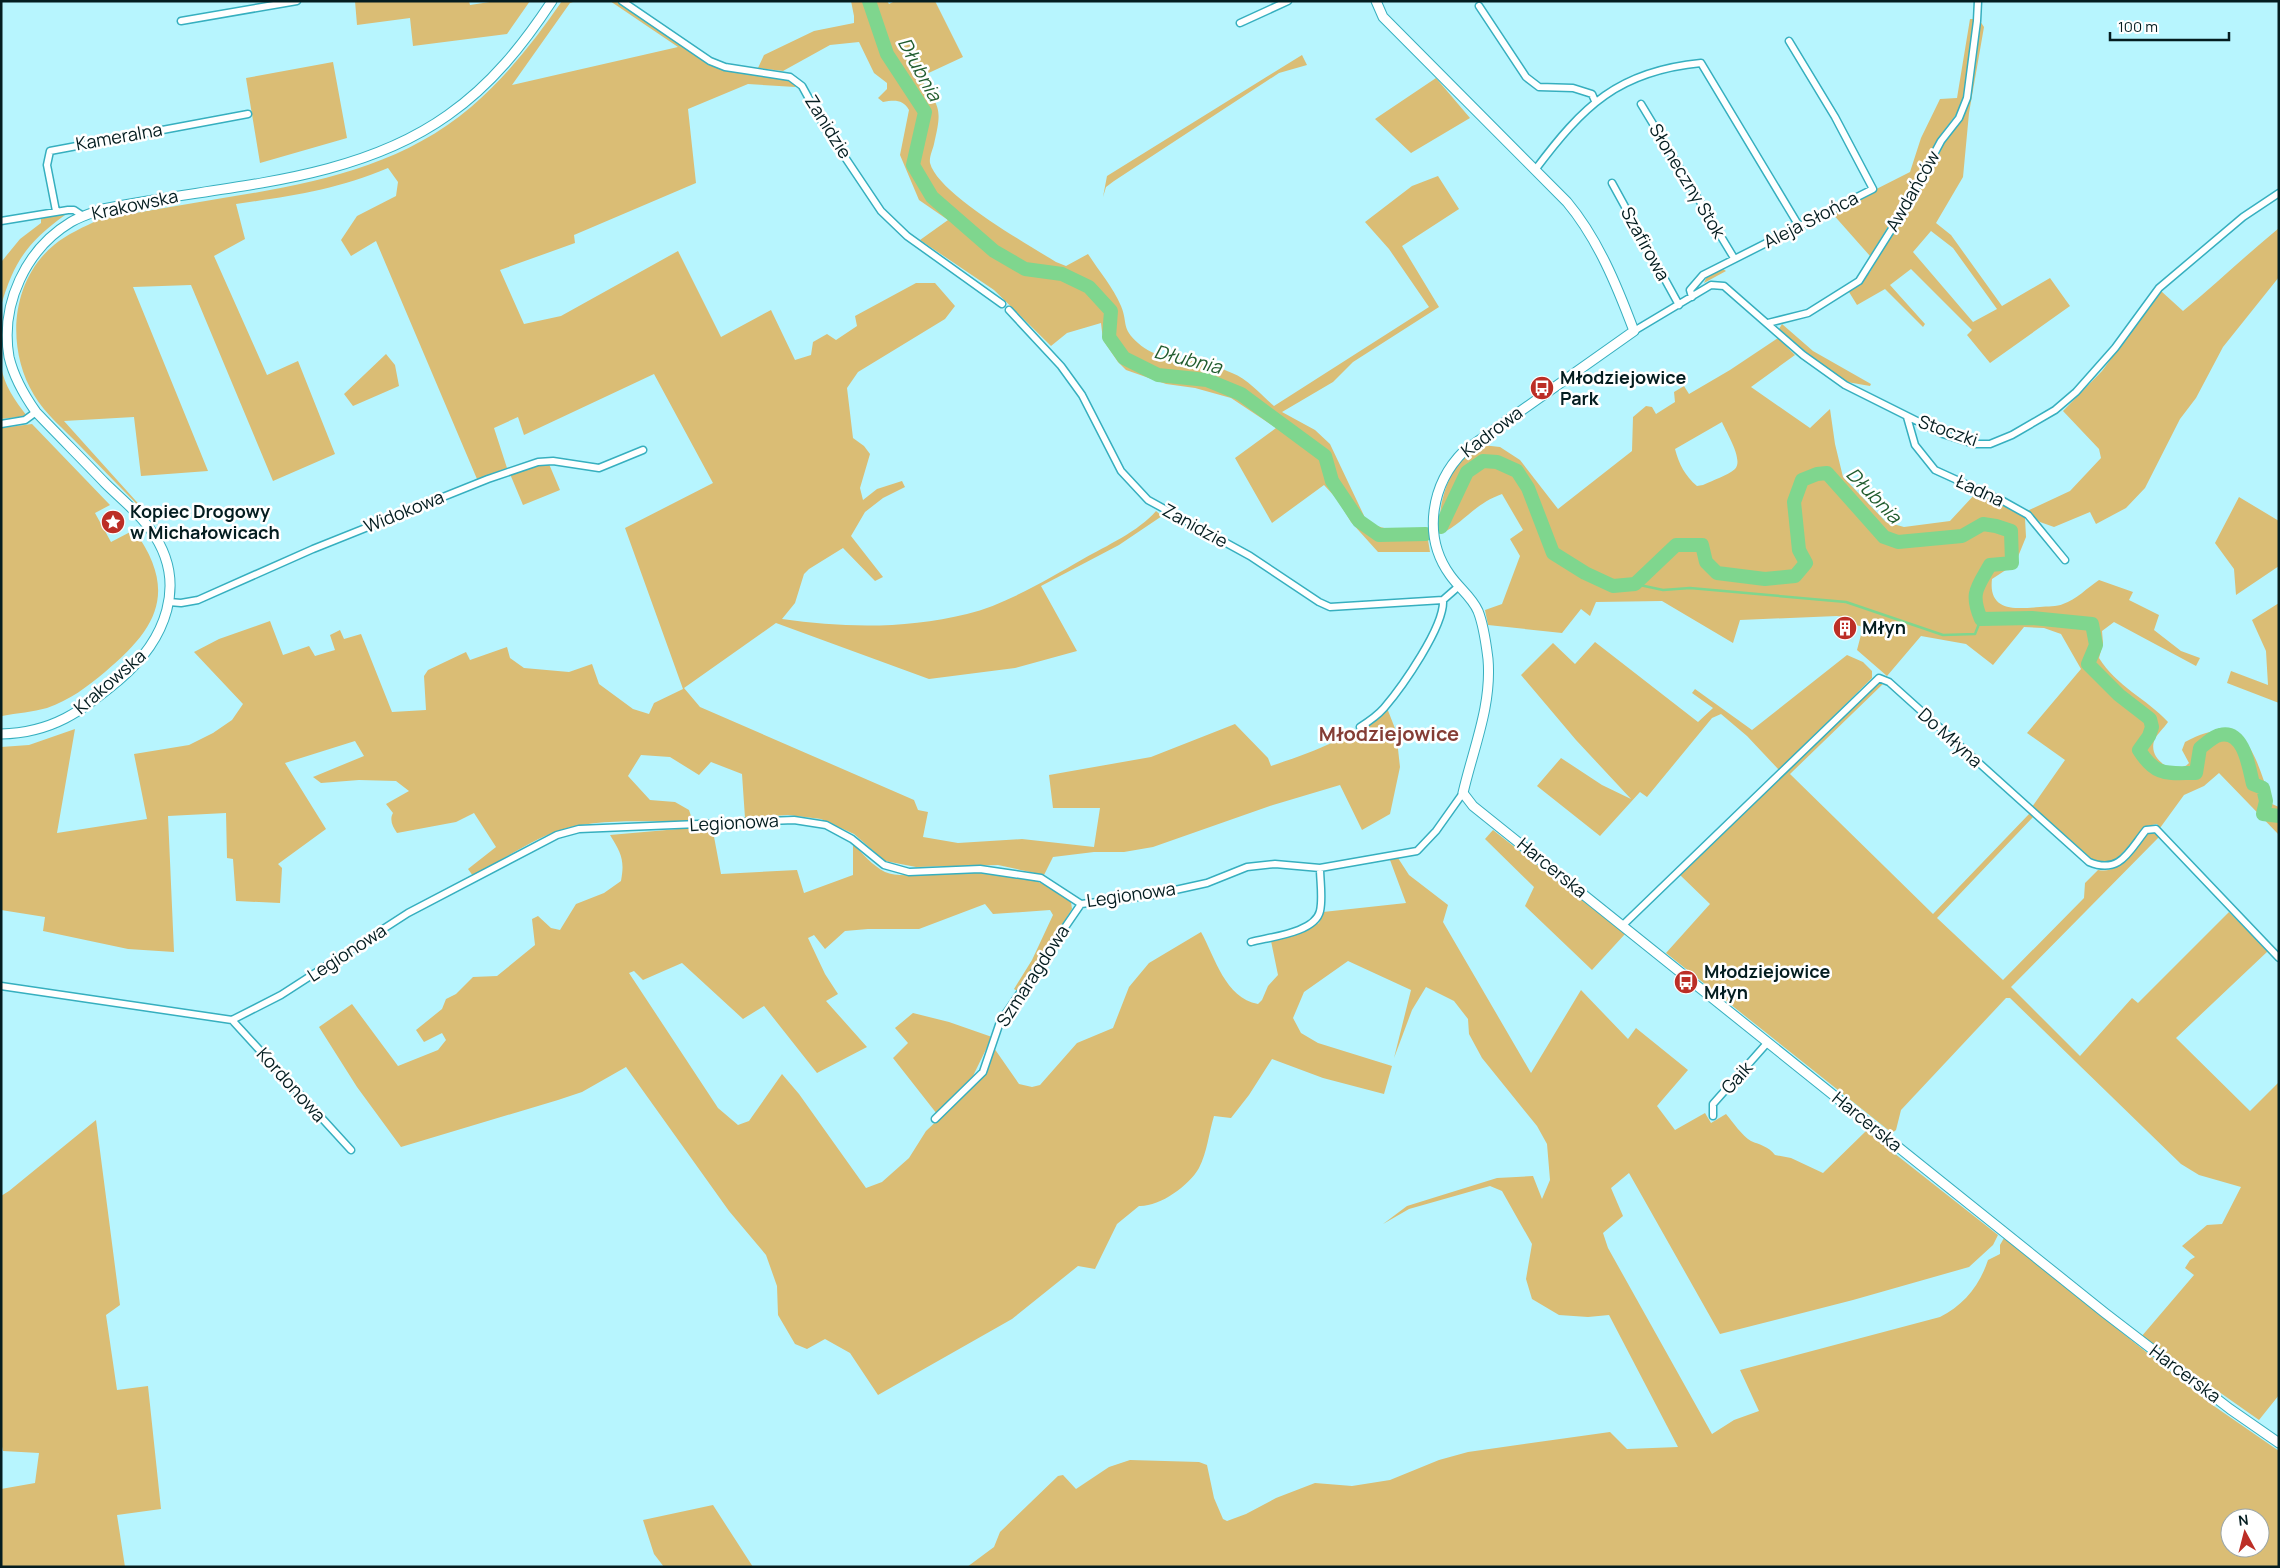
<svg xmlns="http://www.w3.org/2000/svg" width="2280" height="1568" font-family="Manrope,sans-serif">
<rect width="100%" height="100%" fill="#b7f5fe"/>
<path fill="#dabd75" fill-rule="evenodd" d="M355,1H469L470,5L496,1H530L507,34L413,46L410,18L357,25Z
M562,1H576L570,3L512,85L678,47L610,1H618L714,67L788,78L796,87L748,84L688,109L696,183L574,235L575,243L500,270L524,324L561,316L678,251L721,337L771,310L795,360L811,355L813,342L827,334L836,340L857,326L855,316L916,283H935L955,306L945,319L858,372L847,388L853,438L864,446L870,454L860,488L863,500L877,489L902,481L905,487L883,498L865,512L851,536L883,577L875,581L843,548L809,569L804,574L795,603L782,619C844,628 906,629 967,614C1007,604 1048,579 1083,559C1106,546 1139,531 1156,511L1162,516L1119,545L1041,586L1077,651L1015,668L929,679L776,623L684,688L700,707L914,800L918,810L928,812L923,837L958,843L1022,839L1094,847L1100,808H1053L1049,775L1151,757L1235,724L1268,758L1271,766C1316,751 1351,738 1387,708L1396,731L1400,767L1390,814L1362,830L1340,785L1273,805L1153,847L1124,852H1094L1053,857L1044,875L998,865L916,867L885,861L854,834L821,819L788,815L745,818L742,774L711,762L699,775L670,757L641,755L628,776L650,800L675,802L689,810L693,822C653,822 592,817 555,832C528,842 499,862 473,876L468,869L496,847L474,813L456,822L397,833C393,827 389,820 393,813L386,804L409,791L396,781L359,780L321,783L313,777L364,756L355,741L285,763L326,829L278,864L282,868L280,903L236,901L233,859L227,858L226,813L168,816L174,952L128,949L43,931L45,917L1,910V747L29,745L75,729L57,833L147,819L134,754L189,745L213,733L232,720L243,704L194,652L219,639L270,621L283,655L309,646L315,656L335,650L330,635L340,630L344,639L361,634L392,712L426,710L424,676L428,670L466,652L470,660L507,647L510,658L524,668L569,672L592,664L599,684L633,709L649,714L654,703L683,689L625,528L713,483L654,374L524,435L518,417L494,428L507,468L477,479L376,241L351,256L341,240L357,216L396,196L398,182L388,168C336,190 291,196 236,204L245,239L214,256L267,375L298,361L335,454L273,481L191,285L133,287L208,471L141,476L134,417L64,421L162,530C135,502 107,474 80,446C65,430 45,414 34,395C6,349 10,281 54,245C67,234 84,227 100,219C141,212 182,205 223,198C311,184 401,167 471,107C507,76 535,40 562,1Z
M851,1H887L889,4L895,1H935L963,57L920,77C939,109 943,105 934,144C933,149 929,157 930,163C938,194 1027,244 1056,262L1066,266L1088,254C1099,271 1113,287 1121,306C1128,323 1121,328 1138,343C1155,358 1173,358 1195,361C1207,363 1221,368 1232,373C1248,379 1261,395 1274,406L1429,307L1389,249L1365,222L1412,186L1438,176L1459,209L1402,246L1439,307L1353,362L1333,382L1282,412L1315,430L1330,444L1367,522C1390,532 1402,531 1426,528L1430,552H1378L1351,522L1337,499L1324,485L1272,523L1235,458L1276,428L1231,398L1195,388L1166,384L1126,370L1118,362L1103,340L1101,323L1067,333L1051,346L994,290L920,240L948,220L919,200L900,155L909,110C903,99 894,100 883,102L878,98L887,89V83L874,73L859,42L830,45L783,71L758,68L764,55L814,31L854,23V16Z
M1970,19H1974L1964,96L1958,112L1942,133L1930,158L1870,256L1831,212L1910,172L1921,138L1940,99L1957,98Z
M1980,21L1984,27L1969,113L1963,177L1936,223L1951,235L2002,306L2050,278L2070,306L1990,363L1967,335L1972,330L1911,269L1890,285L1925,324L1923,327L1885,289L1857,305L1849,292L1870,272L1945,141L1962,120V116L1969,98ZM1931,231L1953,248L1997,309L1973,322L1913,252Z
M1302,55L1307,65L1279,73L1114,181L1106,187L1103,197L1107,176Z
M333,62L347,138L260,163L246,78Z
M1436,78L1470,118L1411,153L1375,119Z
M63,212L65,215C27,243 14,261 1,306L2,261L20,239L41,223V219Z
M2279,228V277L2223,347L2196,398L2180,419L2145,488L2126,508L2096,524L2090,512L2054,527L2040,522L2027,511L2070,491L2101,458L2099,449L2063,411L2102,371L2161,291L2183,311C2216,284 2246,255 2279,228Z
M1723,269L1726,271L1704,283L1707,276Z
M1782,324L1813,351L1871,384L1870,386L1847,382L1818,362L1779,329Z
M1778,338L1795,355L1751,387L1810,428L1830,409L1835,444L1843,477L1886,522L1904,527L1950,521L1975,494L1999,503L2025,518L2026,537L2015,564L1992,579C1988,612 2016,609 2040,607C2047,606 2057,607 2063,604C2076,600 2088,587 2099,580L2133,592L2129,600L2159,615L2154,630L2181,651L2200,658L2196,666L2114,622L2102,631L2103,643L2099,658C2116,686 2147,699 2168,722C2164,728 2156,735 2154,741C2148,761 2176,777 2189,763L2182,750L2185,742C2249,708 2254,756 2272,804L2279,807V835L2219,773L2204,786L2184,795L2160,828L2157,824L2147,826L2115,861L2097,864L2032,807L2065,760L2027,733L2081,669L2061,634L2044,628L2024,627L1993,665L1966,644L1921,636L1887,676L1857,650L1863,627L1856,625L1852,618L1837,616L1740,620L1733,643L1662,601L1596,602L1590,616L1581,609L1562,633L1488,625L1485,610L1502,604L1520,556L1510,539L1523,530L1502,494C1474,504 1465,522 1441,534C1436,513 1446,479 1459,462C1465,456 1475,450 1482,445L1500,447L1520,460L1558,509L1632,451L1633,417L1646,406L1652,407L1656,414L1675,402L1674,392L1684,386L1689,394L1730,370ZM1722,422C1726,432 1744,460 1735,469C1727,476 1713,480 1703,485L1697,486C1685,476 1679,464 1675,449Z
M386,354L395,365L399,386L353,406L344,394Z
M1,366C4,385 15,401 27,416L1,419Z
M32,424L110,505L95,513L111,542L134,530C178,591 158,628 105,672C87,687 70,700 47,708C33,712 17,713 2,716L1,428Z
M538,463L549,464L560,490L523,505L510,474Z
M2239,497L2279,521V566L2236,595L2234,569L2215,543Z
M2279,603V703L2227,683L2231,671L2268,685L2266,651L2252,620Z
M1595,642L1698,722L1713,708L1692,693L1695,689L1752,730L1847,655L1863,662L1872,671V678L1779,770L1747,736L1721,714L1712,718L1647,797L1640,792L1600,836L1537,786L1561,758L1602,785L1631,799L1576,740L1521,675L1553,643L1575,664Z
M1884,683L1790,774L1933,914L2030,813L2034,816L1937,918L2003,980L2084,898L2085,883L2098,870C2121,875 2134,848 2147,832H2155L2160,836L2011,987L2080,1056L2132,998L2138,1003L2229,912L2268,951L2176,1038L2250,1111L2279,1082V1395L2259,1420L2141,1337L2194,1275L2185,1268L2190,1260L2195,1257L2182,1246L2207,1225L2222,1224L2241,1187L2199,1175L2181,1164L2010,998H2006L1901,1110L1896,1130L1892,1133L1666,953L1710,904L1680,875L1876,684Z
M712,826L721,874L797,870L804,893L853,875V844C862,853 873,866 885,872C896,877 914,875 926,874C977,872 1031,866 1071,902L1072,909L1019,992L1014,989L1032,960L1053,915L1050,910L993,914L985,904L919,929H868L845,931L825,949L814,935L808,938L825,974L838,994L826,1001L867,1047L817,1073L764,1006L743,1019L682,963L643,980L634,971L629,973L718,1108L738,1125L749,1121L782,1074L799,1094L866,1188L882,1182L909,1158L926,1131L986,1074L994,1048L1019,1084L1032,1087L1040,1085L1077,1043L1113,1028L1129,987L1149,963L1201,932C1215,957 1225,998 1258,1004L1262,1000L1268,986L1278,975L1271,941L1307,929L1319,923L1323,912L1406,903L1390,860L1398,858L1409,875L1448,905L1443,922L1531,1073L1581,990L1628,1039L1636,1028L1688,1070L1657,1106L1675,1130L1705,1113L1711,1123L1726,1114C1733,1122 1742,1136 1751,1141C1760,1145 1768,1146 1775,1155L1791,1158L1823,1173L1866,1131L1998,1235L1993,1245L1969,1267L1853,1300L1720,1334L1629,1173L1611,1188L1623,1216L1603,1233L1608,1248L1712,1434L1734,1420L1759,1411L1740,1370L1940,1317C1963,1306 1980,1285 1988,1260L2000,1254V1245L2004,1238L2211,1404L2279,1451V1567H967L994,1547L1000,1532L1058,1476L1063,1475L1076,1489L1109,1467L1130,1460L1199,1462L1207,1465L1214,1498L1223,1519L1227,1521L1246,1514L1276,1498L1315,1483L1352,1486L1390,1480L1439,1460L1468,1452L1610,1432L1627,1449L1678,1447L1609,1315L1588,1317L1559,1315L1532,1299L1526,1279L1532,1244L1502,1191L1490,1186L1409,1209L1383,1224L1407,1206L1497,1178L1533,1176L1542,1199L1550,1180L1547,1144L1537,1126L1482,1058L1469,1034L1468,1019L1454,1001L1426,987L1412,1010L1394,1058L1411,990L1348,961L1304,992L1293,1018L1301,1033L1318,1043L1392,1066L1384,1094L1323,1078L1272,1059L1249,1095L1231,1118L1214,1116C1209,1132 1207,1153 1199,1168C1189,1186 1159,1207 1139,1206L1117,1224L1095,1269L1078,1266L1012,1319L878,1395L850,1353L825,1339L807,1349L795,1344L778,1315L777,1286L766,1255L729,1211L626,1067L582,1092L558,1100L401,1147L357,1087L319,1027L352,1004L398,1066L438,1050L446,1040L442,1033L424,1042L416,1030L442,1009L446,999L456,994L473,977L497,976L535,945L532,919L538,916L551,928L560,930L576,904L604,893L621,881C625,860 621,853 610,835ZM2230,1518H2260V1548H2230Z
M1493,830L1625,934L1592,970L1525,906L1534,887L1485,839Z
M913,1013L949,1022L992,1037L973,1076L937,1114L893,1058L908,1043L895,1028Z
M96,1120L120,1305L106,1315L117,1390L148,1386L161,1509L117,1515L125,1567H1V1489L35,1483L39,1453L3,1451L1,1442V1196L9,1191Z
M713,1505L753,1567H664L654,1554L643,1520Z"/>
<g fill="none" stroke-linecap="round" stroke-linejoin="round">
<path stroke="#7fd68e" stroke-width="2.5" d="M1635,584L1663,590L1690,588L1846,602L1943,635L1975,634L1981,619"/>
<path stroke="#7fd68e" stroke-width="14" d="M869,1L887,54L925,112L913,165L932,197L994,251L1025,269L1062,274L1089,287L1111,311L1109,337L1124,358L1158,375L1207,380L1241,394L1325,456L1332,481L1359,521L1379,535L1426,534
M1441,527L1467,472L1483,461L1497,462L1517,471L1528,488L1553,553L1585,573L1613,586L1635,584L1676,545H1702L1706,562L1717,573L1765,579L1795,576L1806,563L1799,550L1794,502L1802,480L1817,474L1827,473L1884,537L1898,542L1962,536L1983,524L1996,526L2011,531L2012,563L1990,565C1977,588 1970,593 1981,619L2032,618L2092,624L2096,645L2088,664L2119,695L2150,719L2152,727L2149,736L2139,750C2156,777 2167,773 2196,773L2200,748C2206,744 2213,736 2220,735C2244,729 2249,768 2253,784L2263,788L2266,801L2263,814L2279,816"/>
<g stroke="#36afbf" stroke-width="9">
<path id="street" d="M622,1L710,61L725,67L790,77L802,86L824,126L881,211L907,236L1002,304
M1479,6L1526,77L1539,87L1573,88L1592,94L1595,101
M181,21L297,1
M1240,23L1288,1
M1641,104L1734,258
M1535,170C1583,106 1618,71 1701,63L1799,226
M1612,183L1679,305
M56,211L47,165L50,151L248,114
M1,221L68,210H74L83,216
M1692,297L1690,290L1703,275L1873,189L1835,117L1789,41
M1009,310L1061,366L1082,395L1121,471L1148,500L1250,556L1319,602L1330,607L1443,600L1459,586
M1768,323L1808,313L1859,281L1905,208L1941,141L1959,118L1967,98L1977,21L1978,1
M1634,331L1711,285L1724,286L1803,355L1845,385L1943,434L1974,444H1990L2012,435L2055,410L2076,392L2115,348L2159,288L2243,217L2279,193
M1907,417L1915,445L1935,470L2003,501L2028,515L2065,560
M1,424L25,420L36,412
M169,602L181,603L198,600L313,549L488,479L538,462L553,461L599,468L643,450
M1360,727C1368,722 1377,716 1384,708C1402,687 1445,626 1443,600
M1623,925L1879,678L1889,682L2089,862C2120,875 2129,851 2146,830L2156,829L2279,958
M1251,942C1269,937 1315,933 1320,911C1323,898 1320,881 1320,868
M1,986L232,1020L281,995L408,913L557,835L579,829L794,820L826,825L852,839L884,865L909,872L980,869L1041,878L1081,904L1148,896L1207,883L1247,867L1275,864L1320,868L1417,851L1436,831L1463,793
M232,1020L351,1150
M1713,1116V1104L1768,1042
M935,1119L983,1072L1000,1022L1081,904"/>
</g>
<g stroke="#36afbf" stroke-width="11">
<path id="secondary" d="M1376,1L1383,17L1567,202C1598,239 1617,286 1634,331L1464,451C1431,484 1422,536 1450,575C1459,588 1472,597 1478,611C1484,626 1486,643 1488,659C1492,706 1473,749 1463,793L1473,806L2105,1313L2230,1409L2279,1443
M1,734C52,733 82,711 119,680C165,641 190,583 150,529C138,512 120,498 105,483C82,459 59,436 36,412C24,395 14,378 9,357C0,304 26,249 71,222C81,216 92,213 103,209C217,185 350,185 448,115C491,85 523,45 552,1"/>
</g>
<use href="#street" stroke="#fff" stroke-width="6"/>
<use href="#secondary" stroke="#fff" stroke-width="9"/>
</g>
<defs>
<g id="bus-disc" transform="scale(1.25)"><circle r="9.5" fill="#bc2e26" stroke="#fff"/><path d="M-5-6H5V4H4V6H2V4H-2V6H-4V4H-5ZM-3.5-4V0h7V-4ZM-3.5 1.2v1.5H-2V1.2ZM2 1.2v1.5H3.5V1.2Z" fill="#fff"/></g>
<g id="sight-disc" transform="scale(1.25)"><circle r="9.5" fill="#bc2e26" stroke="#fff"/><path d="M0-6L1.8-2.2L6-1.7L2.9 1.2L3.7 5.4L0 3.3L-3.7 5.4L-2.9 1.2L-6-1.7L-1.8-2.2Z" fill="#fff"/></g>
<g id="building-disc" transform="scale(1.25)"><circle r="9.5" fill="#bc2e26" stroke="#fff"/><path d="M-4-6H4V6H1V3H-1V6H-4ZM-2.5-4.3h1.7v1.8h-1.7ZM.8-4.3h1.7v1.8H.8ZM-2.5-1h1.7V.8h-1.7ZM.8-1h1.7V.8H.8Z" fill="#fff"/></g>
</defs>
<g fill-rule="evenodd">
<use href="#bus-disc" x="1542" y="388"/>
<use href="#sight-disc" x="113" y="522"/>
<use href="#building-disc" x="1845" y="628"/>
<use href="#bus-disc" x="1686" y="982"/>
</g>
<g text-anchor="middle" stroke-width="5" stroke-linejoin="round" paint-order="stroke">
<g font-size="18" fill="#041d20" stroke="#fff">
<text transform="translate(828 127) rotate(58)" y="6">Zanidzie</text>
<text transform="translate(119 137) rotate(-10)" y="6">Kameralna</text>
<text transform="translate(1687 181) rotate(59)" y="6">Słoneczny Stok</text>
<text transform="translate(1913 191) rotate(-60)" y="6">Awdańców</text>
<text transform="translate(135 205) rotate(-12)" y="6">Krakowska</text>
<text transform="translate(1811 220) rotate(-27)" y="6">Aleja Słońca</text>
<text transform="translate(1645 244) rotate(61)" y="6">Szafirowa</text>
<text transform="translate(1948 431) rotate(19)" y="6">Stoczki</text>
<text transform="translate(1492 432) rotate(-37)" y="6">Kadrowa</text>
<text transform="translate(1980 491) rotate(25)" y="6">Ładna</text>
<text transform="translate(404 512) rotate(-22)" y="6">Widokowa</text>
<text transform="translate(1195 526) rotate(29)" y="6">Zanidzie</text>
<text transform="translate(110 682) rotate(-41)" y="6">Krakowska</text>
<text transform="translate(1950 738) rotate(42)" y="6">Do Młyna</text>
<text transform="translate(734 823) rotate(-3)" y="6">Legionowa</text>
<text transform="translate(1552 868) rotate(39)" y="6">Harcerska</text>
<text transform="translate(1131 895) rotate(-8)" y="6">Legionowa</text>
<text transform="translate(347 953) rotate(-33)" y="6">Legionowa</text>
<text transform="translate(1033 976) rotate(-57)" y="6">Szmaragdowa</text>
<text transform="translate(1737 1078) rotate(-48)" y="6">Gaik</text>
<text transform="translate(291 1085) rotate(48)" y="6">Kordonowa</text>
<text transform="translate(1867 1122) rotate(39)" y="6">Harcerska</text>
<text transform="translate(2185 1374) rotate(37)" y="6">Harcerska</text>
</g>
<g font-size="18" font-weight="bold" fill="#041d20" stroke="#fff" text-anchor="start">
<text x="1560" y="384">Młodziejowice<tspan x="1560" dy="21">Park</tspan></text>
<text x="130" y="518">Kopiec Drogowy<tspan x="130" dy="21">w Michałowicach</tspan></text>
<text x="1862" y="634">Młyn</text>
<text x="1704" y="978">Młodziejowice<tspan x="1704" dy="21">Młyn</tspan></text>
</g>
<g font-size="19" font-style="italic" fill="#205c2e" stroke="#fff">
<text transform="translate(920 69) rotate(61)" y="7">Dłubnia</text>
<text transform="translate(1188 359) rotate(14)" y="7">Dłubnia</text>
<text transform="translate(1874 495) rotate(46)" y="7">Dłubnia</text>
</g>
<g font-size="20" font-weight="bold" fill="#843d35" stroke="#fff">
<text x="1389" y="741">Młodziejowice</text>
</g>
</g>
<rect width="2280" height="1568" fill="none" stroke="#041d20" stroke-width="5"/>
<g transform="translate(2245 1533) rotate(353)"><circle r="24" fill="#ffffff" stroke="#9ba5a6"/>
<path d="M0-4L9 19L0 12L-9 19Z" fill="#bc2e26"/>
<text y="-8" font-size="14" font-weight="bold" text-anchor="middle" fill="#041d20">N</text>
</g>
<path d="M2110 32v8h119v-8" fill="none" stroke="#041d20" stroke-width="2.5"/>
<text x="2118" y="32" font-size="15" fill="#041d20" stroke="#ffffff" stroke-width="4" paint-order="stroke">100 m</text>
</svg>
